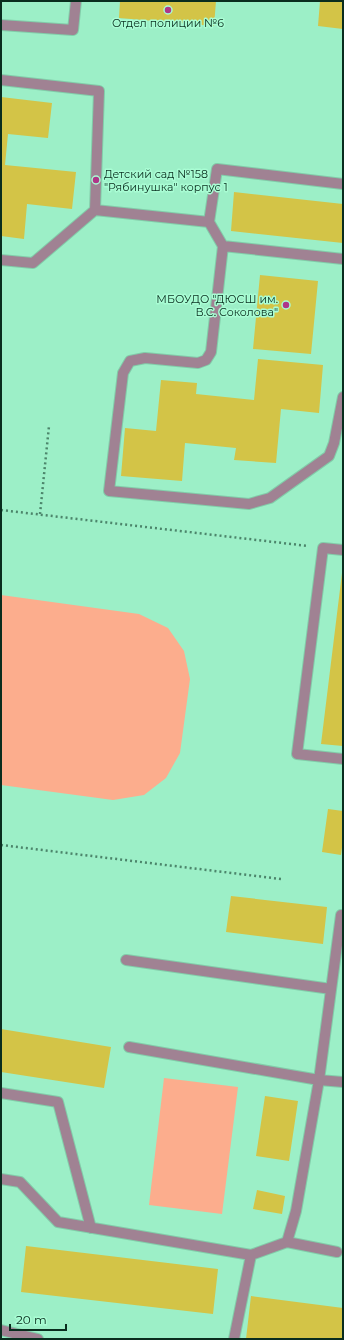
<svg xmlns="http://www.w3.org/2000/svg" width="344" height="1340" font-family="Montserrat,sans-serif">
<rect width="100%" height="100%" fill="#9cefc7"/>
<path fill="#fcad8d" d="M1,595L139,614L168,628L184,651L190,679L180,753L166,778L144,795L113,800L1,785Z
M164,1078L238,1087L222,1214L149,1205Z"/>
<path fill="#d3c447" d="M120,1H216L214,26L119,18Z
M320,1H343V29L318,26Z
M1,97L52,103L48,138L8,134L5,165L76,172L72,209L27,204L24,239L1,236Z
M234,192L343,204V243L231,231Z
M260,275L318,281L311,354L253,349Z
M258,359L323,365L319,413L281,409L276,463L234,460L236,448L185,443L182,481L121,476L125,428L156,431L161,380L197,383L196,394L254,400Z
M342,573H343V746L321,744Z
M328,809L343,811V840L341,855L322,852Z
M231,896L327,907L323,944L226,932Z
M1,1029L111,1047L104,1088L1,1072Z
M265,1096L298,1101L289,1161L256,1156Z
M257,1190L285,1196L282,1214L253,1209Z
M26,1246L218,1269L213,1314L21,1292Z
M251,1296L343,1308V1339H246Z"/>
<g fill="none" stroke-linecap="round" stroke-linejoin="round">
<g stroke="#82cca9" stroke-width="12">
<path id="minor" d="M1,25L73,30L76,1
M1,80L99,91L95,210
M343,184L217,169L209,222L223,246L211,352L206,360L198,363L145,358L130,361L123,373L109,491L249,504L270,498L329,456L334,443L343,397
M223,246L343,259
M1,260L33,263L95,210L209,222
M343,550L323,548L297,754L343,759
M126,960L331,989
M129,1047L319,1080L343,1082
M1,1093L58,1102L91,1228
M1,1179L20,1182L58,1222L251,1255L234,1339
M287,1242L337,1252
M251,1255L287,1242L296,1211L319,1080L341,915
M1,1330L38,1339"/>
</g>
<path stroke="#4c856b" stroke-width="2.5" stroke-dasharray="2 3" stroke-linecap="butt" d="M1,510L308,546
M40,514L49,426
M1,845L281,879"/>
<use href="#minor" stroke="#a08293" stroke-width="10"/>
</g>
<g fill="#af3689" stroke="#a9fdd4" stroke-width="1.5">
<circle cx="168" cy="10" r="4"/>
<circle cx="96" cy="180" r="4"/>
<circle cx="286" cy="305" r="4"/>
</g>
<g text-anchor="middle" stroke-width="3" stroke-linejoin="round" paint-order="stroke">
<g font-size="11" fill="#092d1e" stroke="#a9fdd4">
<text x="168" y="27">Отдел полиции №6</text>
<text x="104" y="178" text-anchor="start">Детский сад №158<tspan x="104" dy="13">"Рябинушка" корпус 1</tspan></text>
<text x="278" y="303" text-anchor="end">МБОУДО "ДЮСШ им.<tspan x="278" dy="13">В.С. Соколова"</tspan></text>
</g>
</g>
<rect width="344" height="1340" fill="none" stroke="#092d1e" stroke-width="4"/>
<path d="M10 1324v6h56v-6" fill="none" stroke="#092d1e" stroke-width="2"/>
<text x="16" y="1324" font-size="12" fill="#092d1e" stroke="#a9fdd4" stroke-width="3" paint-order="stroke">20 m</text>
</svg>
